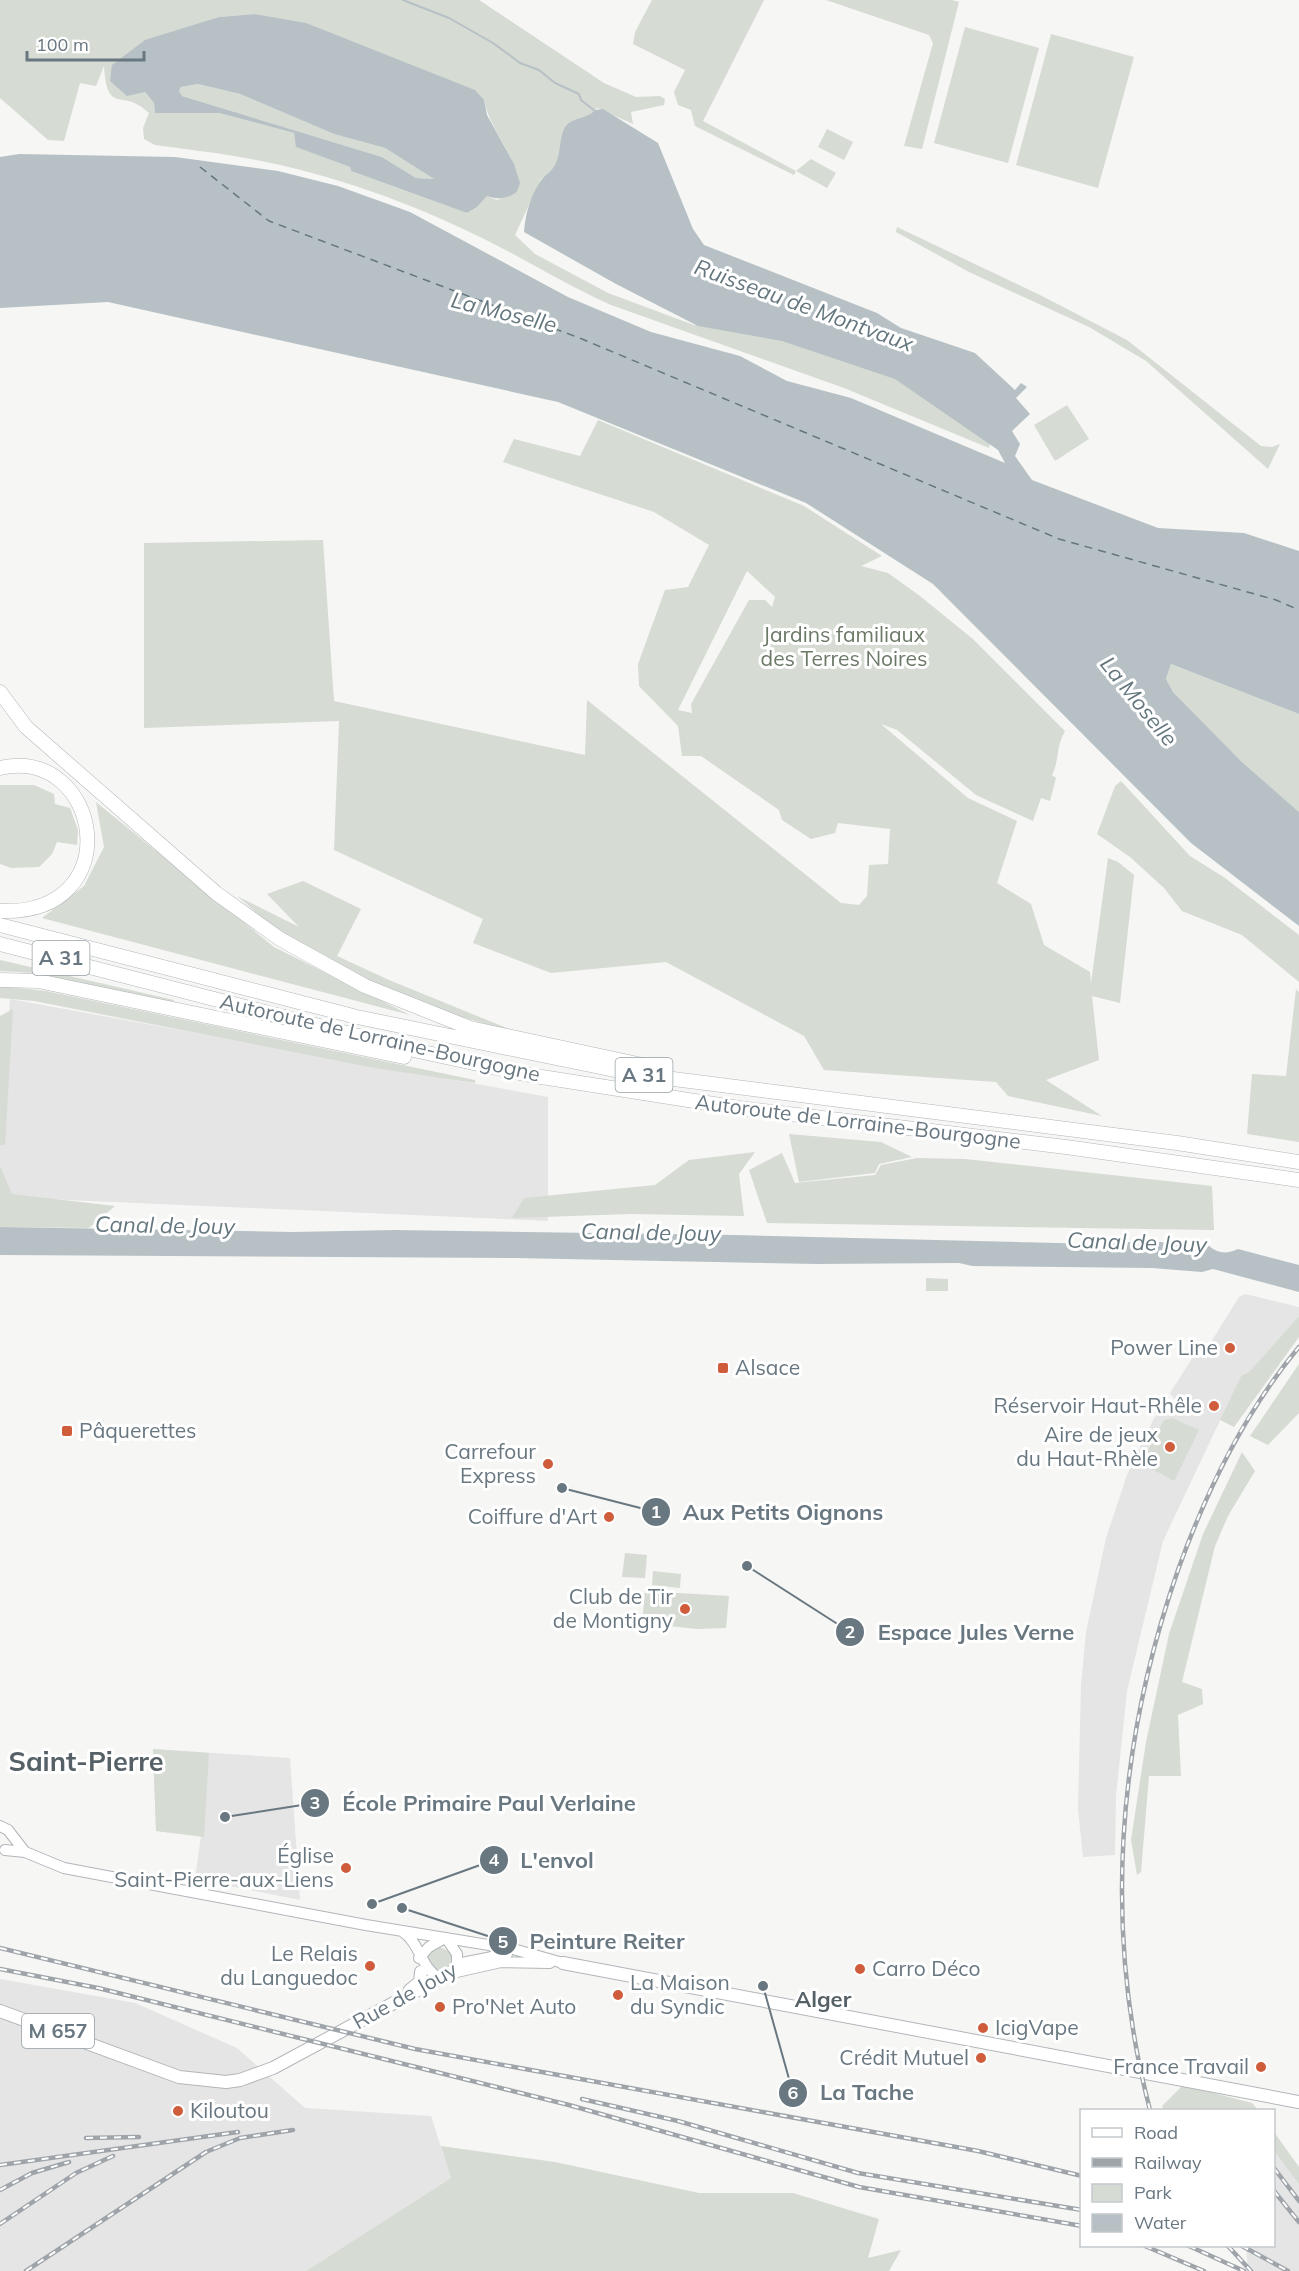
<svg xmlns="http://www.w3.org/2000/svg" width="1299" height="2271" font-family="Mulish,sans-serif">
<rect width="100%" height="100%" fill="#f6f6f4"/>
<path fill="#e4e5e4" d="M10,999L548,1097V1221L0,1197V1141Z
M1245,1294L1299,1307V1316L1250,1371L1241,1376L1163,1541L1127,1691L1116,1796L1115,1855L1083,1857L1078,1809L1081,1685L1086,1632L1106,1538L1127,1475L1153,1420L1163,1406L1168,1408L1174,1404L1175,1400L1170,1393L1198,1349L1206,1350L1239,1297Z
M153,1749L290,1758L300,1900L195,1879L201,1836L156,1831Z
M0,1979L135,2003L237,2048L305,2108L431,2116L451,2178L306,2271H0Z
M1274,2151L1299,2184V2271H1248L1246,2246H1274Z"/>
<path fill="#d6dbd4" fill-rule="evenodd" d="M0,0H479L604,83L636,97L660,96L665,99L664,105L631,112L633,124L597,108L590,116L574,120L564,129L562,150L554,168L541,179L515,235L535,254L608,293L694,325L768,326L883,356L991,441L989,448L844,388L611,305C566,285 525,259 482,238C407,201 323,171 240,157C212,152 183,149 155,145L144,139L143,128L149,113C123,87 107,117 104,66L96,86L80,83L64,141L48,140L0,98ZM254,14L484,100C489,130 525,167 517,192L497,200L487,196L477,207L467,213L351,171L350,167L297,147L294,133L219,113H155L154,103L145,92L189,28L219,17Z
M652,0H764L703,121L796,171L811,159L836,173L827,188L796,171L794,175L695,126L691,110L678,105L674,92L685,70L633,44L635,32Z
M826,0H952L959,2L922,149L904,146L933,43L929,35Z
M965,27L1039,48L1008,163L934,143Z
M1051,34L1134,57L1098,188L1016,165Z
M198,84L240,94L334,134L385,148L434,179L416,178L382,157L182,96L179,91L181,87Z
M827,129L853,142L844,160L818,147Z
M897,227L1040,295L1127,340L1261,446L1272,447L1280,444L1268,469L1146,361L1089,327L969,272L896,232Z
M1067,405L1089,439L1055,461L1034,425Z
M598,420L804,506L882,556L861,566L888,573L920,596L974,640L1065,731C1055,749 1060,759 1052,775L1056,778L1050,801L1041,798L1033,821L976,795L897,730L881,724L968,798L1017,821L997,883L1031,904L1044,945L1090,972L1091,983L1108,858L1118,862L1134,875L1120,1003L1092,996L1099,1060L1046,1080L1102,1116L1008,1096L996,1082L824,1070L804,1036L666,962L551,973L473,943L483,919L334,850L339,721L144,728V543L323,540L334,701L585,755L587,700L841,903L859,905L867,896L869,865L888,864L890,829L838,823L835,833L811,839L782,820L779,810L701,756H682L678,726L639,686L638,664L665,590L688,587L709,545L654,512L503,462L514,439L580,456ZM747,571L775,597L772,607L765,600H749L691,704L692,713L678,710Z
M1171,664L1299,714V812L1242,762L1173,692L1166,679Z
M1121,781L1190,856L1225,878L1299,935V982L1242,935L1182,911L1164,888L1130,857L1097,834L1115,786Z
M0,785H34L54,794L55,804L70,808L78,830L77,845L57,842L52,854L39,867L11,868L0,864Z
M96,802L274,947L410,1015L42,918L84,886L104,847Z
M303,881L361,909L337,956L389,980L514,1031C433,1012 352,981 283,934C267,923 252,908 237,896L299,927L267,894Z
M0,960L174,1000L173,1002L33,973L0,971Z
M0,986L46,991L475,1080V1083L375,1068L34,1001L0,998Z
M1296,989L1299,992V1142L1247,1134L1252,1074L1286,1076Z
M13,1009L5,1145H0V1016Z
M789,1134L881,1142L912,1157L879,1164L875,1173L799,1182Z
M755,1152L739,1174L744,1216L631,1214L512,1218L524,1198L655,1185L689,1160Z
M782,1153L795,1183L875,1175L881,1165L917,1158L965,1159L1212,1186L1214,1230L767,1223L749,1170Z
M0,1166L12,1194L115,1206L89,1228L0,1227Z
M926,1278L948,1279V1291H926Z
M1299,1316V1337L1234,1427L1220,1420L1241,1376L1250,1371Z
M1299,1364V1413L1268,1445L1250,1436Z
M1172,1418L1199,1430L1174,1481L1141,1463L1164,1420Z
M1242,1452L1255,1471L1228,1516L1215,1546L1182,1682L1202,1689L1203,1704L1178,1715L1181,1776H1149L1141,1872L1137,1875L1131,1840L1146,1742L1169,1634L1203,1534Z
M625,1553L647,1555L645,1578L622,1577Z
M653,1571L681,1574L680,1588L652,1585Z
M645,1591L729,1596L726,1628L697,1629L642,1623Z
M153,1749L209,1753L204,1837L156,1831Z
M440,1947L452,1953L454,1962L437,1973L426,1958L430,1951Z
M1183,2085L1252,2103L1258,2110H1164L1162,2106Z
M1274,2132L1299,2167V2184L1274,2151Z
M441,2146L555,2162L699,2193H793L879,2219L868,2258L901,2250L889,2271H306L451,2178Z"/>
<path fill="#b7c1c5" fill-rule="evenodd" d="M254,14L306,23L475,90L484,100L487,115L514,164L520,183L517,192C506,199 499,200 487,196L477,207L467,213L351,171L350,167L296,147L294,133L219,113H155L154,103L145,92L127,96L110,81L112,65L145,40L219,17ZM198,84L240,94L334,134L385,148L434,179L416,178L382,157L182,96L179,91L181,87Z
M603,109L658,143L693,229L704,245L877,313L901,328L975,353L1015,390L1021,383L1027,387L1016,398L1030,414L1012,431L1020,444L1015,456L1032,480L1158,528L1244,533L1299,551V714L1171,664L1166,679L1173,692L1242,762L1299,812V926L1191,843L933,584L806,503L558,402L108,302L0,308V157L19,154L175,157L278,171L338,186L410,212L568,297L651,332L740,356L787,381L851,398L1005,463L998,450L895,379L782,341L698,326L616,284L524,232C525,214 531,194 542,179C546,174 552,171 555,165C561,154 559,140 564,129C571,116 587,120 595,110Z
M0,1227L293,1232L396,1230L733,1235L1097,1244L1148,1241L1209,1246C1219,1254 1227,1254 1238,1249L1299,1265V1292L1213,1269L1202,1272L1152,1268L972,1266L959,1263L817,1264L514,1258L0,1255Z"/>
<g fill="none" stroke-linecap="round" stroke-linejoin="round">
<path stroke="#b7c1c5" stroke-width="2" d="M403,0L449,18L493,43L520,63L539,70L555,83L579,94L581,100L595,111"/>
<path stroke="#65777e" stroke-width="1.5" stroke-dasharray="8 6" stroke-linecap="butt" d="M200,167L269,221L582,339L1059,539L1276,600L1299,610"/>
<g stroke="#b1b6b9" stroke-width="12">
<path id="secondary" d="M0,1826L8,1830L25,1852
M5,1850L25,1852L64,1868L366,1925L513,1949L563,1963
M402,1931C421,1944 420,1967 439,1978
M446,1938L457,1954V1969
M419,1958L429,1947L445,1938
M457,1969L462,1963L507,1954
M448,1974L501,1962L550,1963"/>
</g>
<g stroke="#b2b6b9" stroke-width="14">
<path id="primary" d="M563,1963L1299,2102
M410,1990L420,1982L421,1972
M0,2011L179,2077L226,2082L240,2080L273,2068L457,1969"/>
</g>
<g stroke="#b2b5b8" stroke-width="15">
<path id="motorway" d="M0,692L26,727L216,893L280,939L365,986L470,1028L661,1069
M0,768C101,745 131,916 0,911
M0,925L357,1017L634,1074L1177,1143L1299,1162
M0,944L409,1049L529,1075L739,1108L1066,1147L1299,1180
M0,980L38,981L404,1057"/>
</g>
<use href="#secondary" stroke="#fff" stroke-width="10"/>
<use href="#primary" stroke="#fff" stroke-width="12"/>
<use href="#motorway" stroke="#fff" stroke-width="14"/>
<g stroke="#9ea4a9" stroke-width="4.5">
<path id="rail" d="M0,1948L415,2049L978,2151L1082,2176
M0,1969L98,1988L569,2105L859,2187L1082,2226
M582,2099L678,2121L858,2173L1082,2210
M1150,2110C1103,1930 1117,1745 1178,1570C1207,1489 1244,1413 1299,1347
M86,2138L139,2137
M0,2165L238,2132
M1274,2168L1299,2201
M0,2190L32,2173L69,2162
M1274,2191L1299,2222
M0,2224L76,2173L113,2156
M1145,2246L1204,2271
M1189,2246L1244,2271
M1228,2246L1251,2271
M1242,2246L1288,2271
M26,2271L206,2152L240,2138L293,2130"/>
</g>
<use href="#rail" stroke="#fff" stroke-width="2" stroke-dasharray="7" stroke-linecap="butt"/>
</g>
<g fill="#cf5c3b" stroke="#fff" stroke-width="2">
<circle cx="1230" cy="1348" r="6"/>
<rect x="717" y="1362" width="12" height="12" rx="3"/>
<circle cx="1214" cy="1406" r="6"/>
<rect x="61" y="1425" width="12" height="12" rx="3"/>
<circle cx="1170" cy="1447" r="6"/>
<circle cx="548" cy="1464" r="6"/>
<circle cx="609" cy="1517" r="6"/>
<circle cx="685" cy="1609" r="6"/>
<circle cx="346" cy="1868" r="6"/>
<circle cx="370" cy="1966" r="6"/>
<circle cx="860" cy="1969" r="6"/>
<circle cx="618" cy="1995" r="6"/>
<circle cx="440" cy="2007" r="6"/>
<circle cx="983" cy="2028" r="6"/>
<circle cx="981" cy="2058" r="6"/>
<circle cx="1261" cy="2067" r="6"/>
<circle cx="178" cy="2111" r="6"/>
</g>
<g text-anchor="middle" stroke-width="6" stroke-linejoin="round" paint-order="stroke">
<g fill="#fff" stroke="#96a0a7" stroke-width="1.5">
<rect x="32.5" y="941" width="57" height="34" rx="4.5"/>
<rect x="615.5" y="1058" width="57" height="34" rx="4.5"/>
<rect x="22" y="2014" width="72" height="34" rx="4.5"/>
</g>
<g font-size="20" font-weight="bold" fill="#697781">
<text x="61" y="965">A 31</text>
<text x="644" y="1082">A 31</text>
<text x="58" y="2038">M 657</text>
</g>
<g font-size="21" fill="#6b7967" stroke="#fff">
<text x="844" y="642">Jardins familiaux<tspan x="844" dy="24">des Terres Noires</tspan></text>
</g>
<g font-size="21" fill="#697781" stroke="#fff">
<text transform="translate(380 1038) rotate(13)" y="7">Autoroute de Lorraine-Bourgogne</text>
<text transform="translate(858 1122) rotate(7)" y="7">Autoroute de Lorraine-Bourgogne</text>
<text transform="translate(405 1996) rotate(-29)" y="7">Rue de Jouy</text>
</g>
<g font-size="21" fill="#697781" stroke="#fff" text-anchor="end">
<text x="1218" y="1355">Power Line</text>
<text x="735" y="1375" text-anchor="start">Alsace</text>
<text x="1202" y="1413">Réservoir Haut-Rhêle</text>
<text x="79" y="1438" text-anchor="start">Pâquerettes</text>
<text x="1158" y="1442">Aire de jeux<tspan x="1158" dy="24">du Haut-Rhèle</tspan></text>
<text x="536" y="1459">Carrefour<tspan x="536" dy="24">Express</tspan></text>
<text x="597" y="1524">Coiffure d'Art</text>
<text x="673" y="1604">Club de Tir<tspan x="673" dy="24">de Montigny</tspan></text>
<text x="334" y="1863">Église<tspan x="334" dy="24">Saint-Pierre-aux-Liens</tspan></text>
<text x="358" y="1961">Le Relais<tspan x="358" dy="24">du Languedoc</tspan></text>
<text x="872" y="1976" text-anchor="start">Carro Déco</text>
<text x="630" y="1990" text-anchor="start">La Maison<tspan x="630" dy="24">du Syndic</tspan></text>
<text x="452" y="2014" text-anchor="start">Pro'Net Auto</text>
<text x="995" y="2035" text-anchor="start">IcigVape</text>
<text x="969" y="2065">Crédit Mutuel</text>
<text x="1249" y="2074">France Travail</text>
<text x="190" y="2118" text-anchor="start">Kiloutou</text>
</g>
<g font-size="22" font-style="italic" fill="#65777e" stroke="#fff">
<text transform="translate(804 305) rotate(20)" y="8">Ruisseau de Montvaux</text>
<text transform="translate(504 312) rotate(14)" y="8">La Moselle</text>
<text transform="translate(1139 701) rotate(51)" y="8">La Moselle</text>
<text transform="translate(165 1225) rotate(1)" y="8">Canal de Jouy</text>
<text transform="translate(651 1232) rotate(1)" y="8">Canal de Jouy</text>
<text transform="translate(1137 1242) rotate(2)" y="8">Canal de Jouy</text>
</g>
<g font-size="22" font-weight="bold" fill="#566067" stroke="#fff">
<text x="823" y="2007">Alger</text>
</g>
<g font-size="27" font-weight="bold" fill="#566067" stroke="#fff">
<text x="86" y="1771">Saint-Pierre</text>
</g>
</g>
<path fill="none" stroke="#697781" stroke-width="2" d="M562 1488L656 1512M747 1566L850 1632M225 1817L315 1803M372 1904L494 1860M402 1908L503 1941M763 1986L793 2093"/>
<g fill="#697781" stroke="#fff" stroke-width="2">
<circle cx="562" cy="1488" r="6"/>
<circle cx="747" cy="1566" r="6"/>
<circle cx="225" cy="1817" r="6"/>
<circle cx="372" cy="1904" r="6"/>
<circle cx="402" cy="1908" r="6"/>
<circle cx="763" cy="1986" r="6"/>
<circle cx="656" cy="1512" r="15"/>
<circle cx="850" cy="1632" r="15"/>
<circle cx="315" cy="1803" r="15"/>
<circle cx="494" cy="1860" r="15"/>
<circle cx="503" cy="1941" r="15"/>
<circle cx="793" cy="2093" r="15"/>
</g>
<g font-size="18" text-anchor="middle" font-weight="bold" fill="#fff">
<text x="656" y="1518">1</text>
<text x="850" y="1638">2</text>
<text x="315" y="1809">3</text>
<text x="494" y="1866">4</text>
<text x="503" y="1948">5</text>
<text x="793" y="2099">6</text>
</g>
<g font-size="22" text-anchor="middle" font-weight="bold" fill="#697781" stroke="#fff" stroke-width="6" stroke-linejoin="round" paint-order="stroke">
<text x="783" y="1520">Aux Petits Oignons</text>
<text x="976" y="1640">Espace Jules Verne</text>
<text x="489" y="1811">École Primaire Paul Verlaine</text>
<text x="557" y="1868">L'envol</text>
<text x="607" y="1949">Peinture Reiter</text>
<text x="867" y="2100">La Tache</text>
</g>
<rect x="1080" y="2109" width="195" height="138" fill="#ffffff" stroke="#c3c9cd" stroke-width="1.5"/>
<rect x="1092" y="2128" width="30" height="9" fill="#ffffff" stroke="#c3c9cd" stroke-width="1.5"/>
<text x="1134" y="2139" font-size="18" fill="#697781">Road</text>
<rect x="1092" y="2158" width="30" height="9" fill="#9ea4a9" stroke="#c3c9cd" stroke-width="1.5"/>
<text x="1134" y="2169" font-size="18" fill="#697781">Railway</text>
<rect x="1092" y="2184" width="30" height="18" fill="#d6dbd4" stroke="#c3c9cd" stroke-width="1.5"/>
<text x="1134" y="2199" font-size="18" fill="#697781">Park</text>
<rect x="1092" y="2214" width="30" height="18" fill="#b7c1c5" stroke="#c3c9cd" stroke-width="1.5"/>
<text x="1134" y="2229" font-size="18" fill="#697781">Water</text>
<path d="M27 51v9h117v-9" fill="none" stroke="#697781" stroke-width="3"/>
<text x="36" y="51" font-size="18" fill="#697781" stroke="#ffffff" stroke-width="4.5" paint-order="stroke">100 m</text>
</svg>
